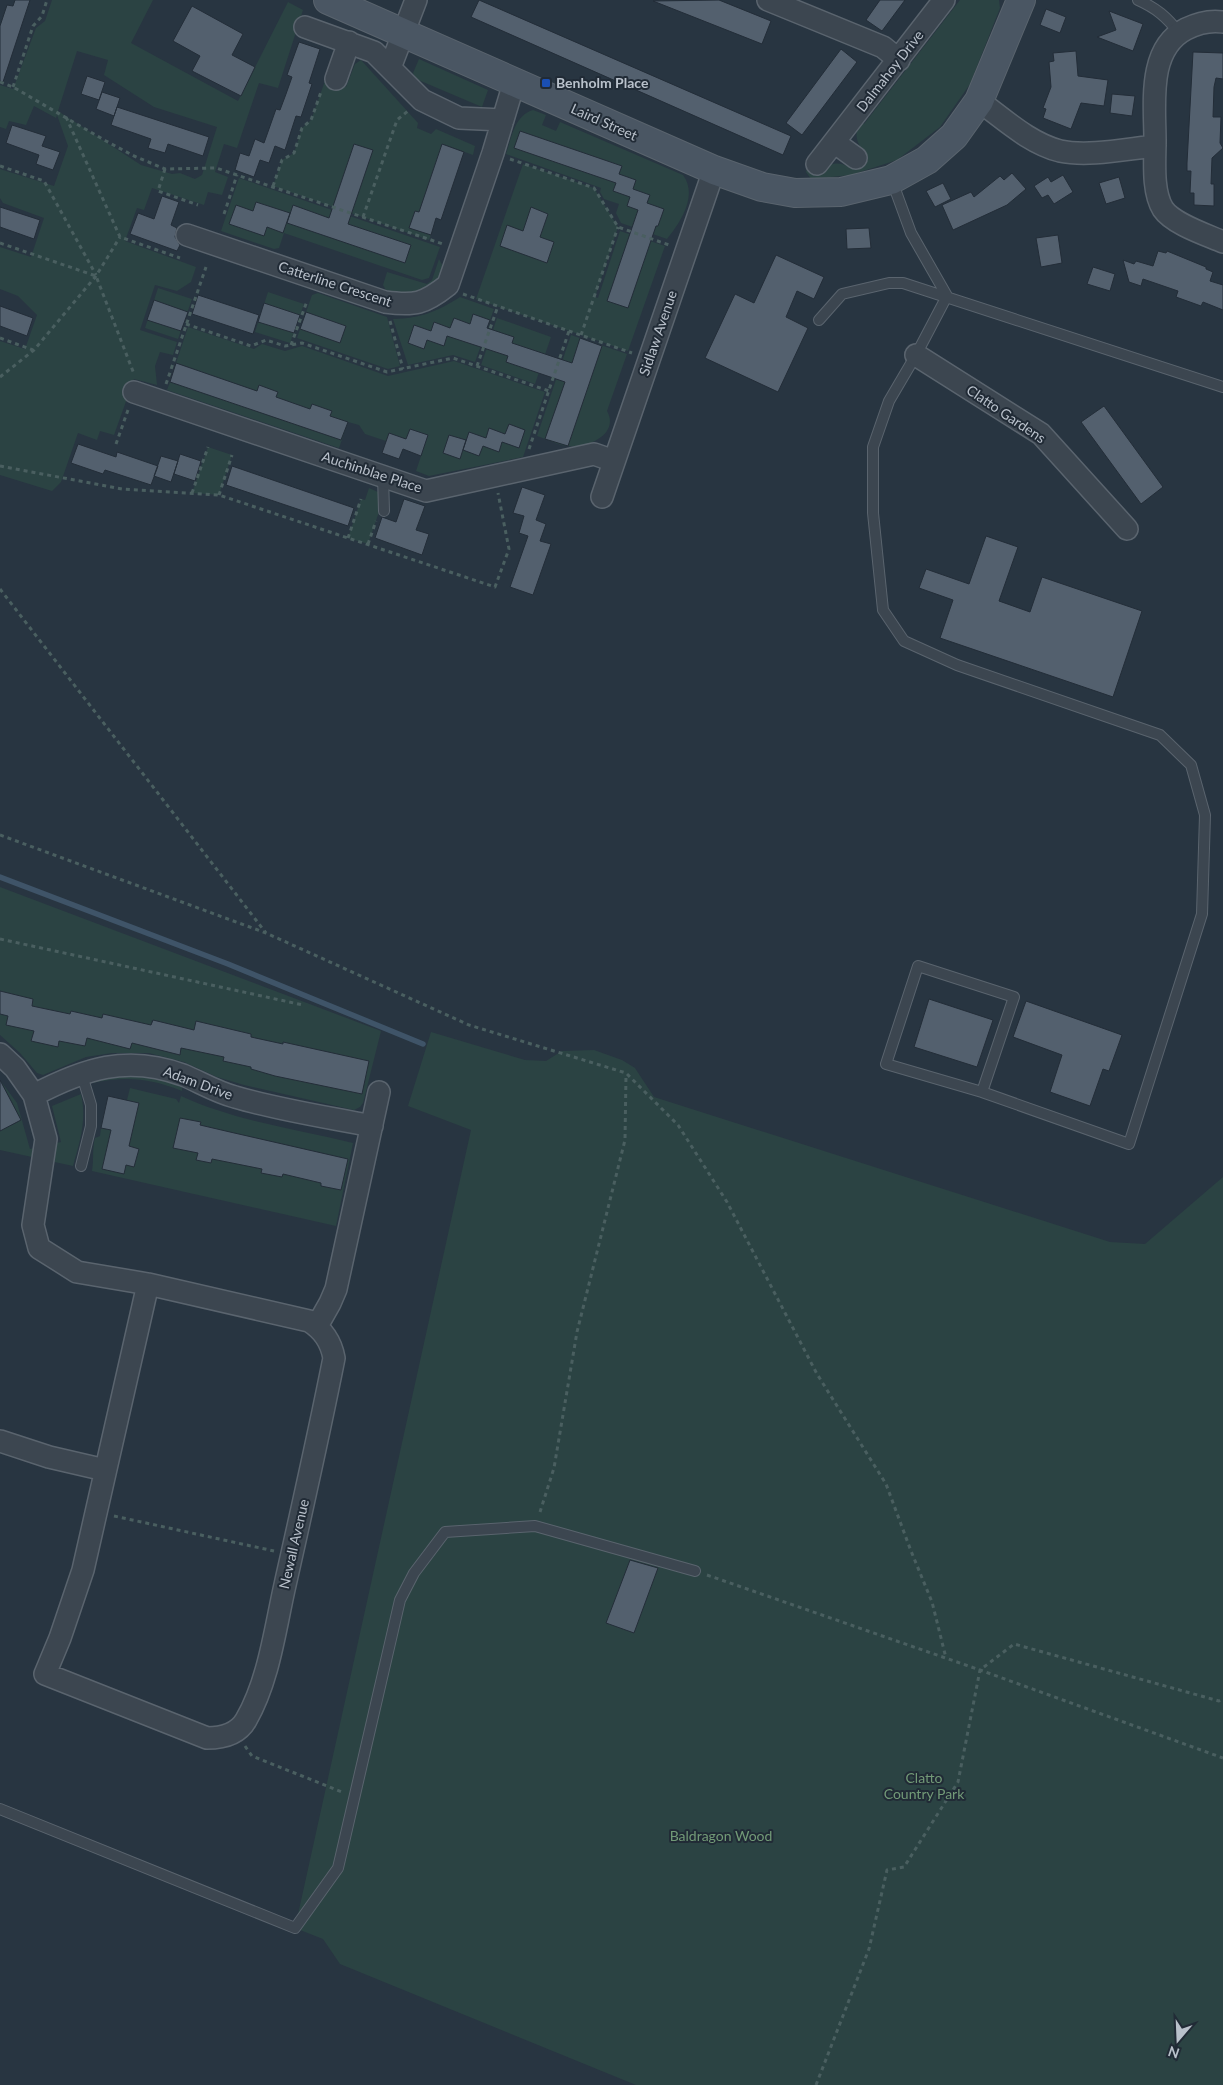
<svg xmlns="http://www.w3.org/2000/svg" width="1223" height="2085" font-family="Lato,sans-serif">
<rect width="100%" height="100%" fill="#283541"/>
<path fill="#2b4343" fill-rule="evenodd" d="M52,0H153L131,43L238,101L288,2L303,10L278,88L259,83L237,148L224,144L215,172L228,177L222,195L208,192L204,205L152,188L144,210L137,208L125,241L196,267L191,282L177,291L155,285L140,330L177,342L173,355L160,352L155,366L157,385L134,379L114,435L100,431L97,440L78,433L61,482L52,491L0,475V341L25,349L37,315L18,296L0,289V247L31,257L44,218L3,203L0,198V169L54,186L68,146L57,115L56,118L34,106L26,125L9,121L6,129L0,127V85L13,89L36,28L45,21ZM77,51L108,60L104,75L154,107L217,127L202,175L195,179L180,173L172,174L141,165L58,111Z
M960,0H999L1000,8L970,84L940,127L897,160L851,175L811,179L806,172L809,161L820,169C833,163 838,161 851,168L864,153C856,141 854,134 860,121L864,124Z
M419,59L488,90L482,107L416,79L413,73Z
M361,60L418,123L417,128L431,134L436,129L475,146L473,155L443,144L419,212L415,211L409,228L431,235L429,240L273,186L282,160L294,153L302,128L311,120L325,81L346,87L355,64Z
M533,110L546,115L542,125L556,131L560,122L683,175C698,195 681,222 667,239L621,223L616,213L619,204L604,199L600,192L601,188L506,154C512,137 514,116 533,110Z
M523,164L594,188L618,227L595,297L598,298L620,231L665,246L628,351L476,299Z
M239,178L440,247L429,278L422,280L284,233L279,248L274,249L221,231Z
M439,259L445,270C427,298 419,295 388,294L383,285L387,272L427,284L432,280Z
M158,288L192,299L178,339L145,328Z
M268,292L304,304L290,343L255,332Z
M318,293L387,317L400,366L388,369L297,338L312,295Z
M460,297L494,309L475,362L453,355L408,365L393,319C422,318 436,312 460,297Z
M497,318L551,337L535,384L481,365Z
M188,327L254,349L262,344L285,351L302,346L388,376L454,361L545,392L523,457L429,476L416,471L428,435L410,429L406,439L389,433L386,441L365,434L359,425L348,422L339,448L167,390L170,382L190,388L196,370L176,363ZM509,424L525,430L519,448L502,442L499,452L483,446L479,456L463,450L443,453L449,435L466,440L469,432L486,438L489,428L505,434Z
M571,335L627,354L607,411C620,434 587,449 567,446C557,445 547,439 537,436Z
M208,447L232,455L219,495L192,493Z
M369,488L378,492L379,512L368,544L348,538L361,499L365,500Z
M0,887L381,1031L363,1103L360,1107L354,1110L244,1085L217,1077L184,1062L149,1053H112L86,1057L43,1075L37,1073L20,1053L0,1035ZM152,1020L186,1028L180,1055L146,1046ZM137,1022L130,1049L97,1040Z
M431,1032L525,1060L546,1061L562,1051L594,1050L622,1060L635,1068L654,1097L1110,1242L1145,1244L1223,1177V2085H636L340,1964L323,1939L295,1928L471,1130L408,1106Z
M135,1073L182,1084V1091C149,1078 127,1076 92,1083L91,1078Z
M0,1080L17,1103L30,1149L61,1142L52,1106L81,1094C87,1120 80,1141 73,1166L0,1150V1131L21,1120L6,1091L0,1093Z
M130,1088L176,1099L179,1103L181,1096C235,1121 296,1129 353,1143L336,1226L92,1171C94,1159 92,1150 95,1138L100,1136L101,1128L131,1135L138,1103L127,1100Z"/>
<g fill="none" stroke-linecap="round" stroke-linejoin="round">
<path stroke="#3f5468" stroke-width="5.5" d="M0,877L228,964L423,1044"/>
</g>
<path fill="#53606e" stroke="#232d38" d="M15,0H30L3,82L0,81V26L7,5L13,6Z
M479,0L791,136L783,155L471,17Z
M719,0L771,21L762,44L653,1Z
M880,0H905L882,31L866,20Z
M192,6L243,34L232,55L255,67L241,96L192,71L200,56L173,41Z
M1046,9L1066,17L1060,33L1040,25Z
M1109,11L1143,24L1133,51L1097,37L1116,30Z
M299,42L320,49L309,83L312,84L301,117L296,116L285,150L275,146L269,163L260,160L254,177L235,170L240,153L249,156L255,139L264,143L276,109L280,110L286,94L292,77L287,75Z
M841,49L857,62L802,135L786,123Z
M1076,51L1078,76L1108,80L1104,106L1081,103L1071,129L1043,118L1046,109L1043,108L1051,87L1049,62L1054,61L1053,53Z
M1193,52L1223,53V79L1216,78L1214,87L1213,117H1221L1220,143L1223,148L1212,158L1211,184H1214V206L1194,205V193H1190L1191,171H1187V163Z
M87,76L105,82L99,100L81,94Z
M102,92L120,98L114,116L96,109Z
M1112,94L1135,96L1132,116L1110,113Z
M117,107L209,137L203,156L168,144L165,153L148,148L151,139L111,125Z
M12,125L46,136L42,146L60,152L53,170L36,164L39,155L6,143Z
M520,131L622,166L619,174L636,180L633,189L650,195L647,203L664,209L658,226H656L628,308L607,301L638,210L627,206L630,197L613,191L616,183L514,148Z
M354,144L373,150L348,224L411,245L405,263L287,223L293,205L329,218Z
M442,144L464,152L441,220L436,218L431,235L409,228L415,211L419,212Z
M1012,173L1026,189L1007,205L953,230L942,205L971,192L974,197L1000,176L1004,180Z
M1063,175L1073,192L1054,204L1048,195L1042,198L1034,186L1048,177L1051,182Z
M1119,177L1125,198L1106,204L1099,183Z
M943,183L951,199L935,207L926,191Z
M162,196L179,202L171,225L177,228L175,237L180,245L177,251L130,234L138,213L154,219Z
M256,202L290,213L283,233L267,227L264,236L229,224L236,205L253,211Z
M0,207L40,220L34,239L0,227Z
M531,207L548,214L540,237L554,242L547,263L500,246L507,225L523,231Z
M869,228L871,248L847,249L846,229Z
M1058,235L1062,263L1041,267L1036,238Z
M1158,251L1166,253L1167,251L1206,267V269L1213,272L1210,281L1223,285V310L1203,302L1201,306L1176,297L1178,291L1143,279L1141,286L1129,282L1123,260L1134,264L1136,261L1153,266Z
M776,255L824,277L814,299L797,291L786,317L808,328L778,392L705,358L735,294L754,303Z
M1093,267L1115,274L1110,291L1087,284Z
M198,295L259,315L253,334L192,314Z
M154,300L188,312L181,331L147,320Z
M264,303L300,315L294,333L258,322Z
M0,306L33,318L27,336L0,326Z
M306,312L346,326L340,343L300,329Z
M473,314L490,320L487,328L514,337L512,343L572,363L580,338L602,346L568,446L545,439L565,382L506,362L508,356L447,336L444,346L427,340L424,349L408,343L414,325L431,331L434,322L450,328L454,318L470,324Z
M176,363L257,391L259,385L278,392L276,397L310,409L312,404L332,411L330,416L348,422L341,440L170,382Z
M1104,406L1163,487L1141,504L1081,422Z
M509,424L525,430L519,448L502,442L499,452L483,446L479,456L463,450L469,432L486,438L489,428L505,434Z
M410,429L428,435L421,456L403,449L399,459L382,453L389,433L406,439Z
M449,435L466,440L460,459L443,453Z
M78,444L116,457L117,452L158,466L151,485L105,470L103,474L71,463Z
M180,454L201,461L195,481L174,474Z
M161,456L178,461L171,482L154,476Z
M232,466L354,508L348,526L226,485Z
M522,487L545,495L536,520L546,524L540,541L551,544L533,595L510,587L528,536L519,533L524,516L513,513Z
M404,499L425,506L416,530L429,534L422,555L375,538L382,517L396,522Z
M986,536L1018,547L999,601L1030,612L1042,577L1142,611L1113,697L940,638L953,600L919,588L926,569L969,584Z
M0,991L33,999L32,1006L70,1014L71,1011L102,1018L103,1014L151,1025L153,1020L194,1030L196,1021L251,1034V1037L283,1044V1042L369,1061L362,1094L275,1076L251,1069V1067L223,1061L224,1057L181,1048L180,1055L132,1043L130,1049L87,1038L85,1046L59,1041L58,1047L31,1041L34,1031L6,1025L8,1016L0,1014Z
M929,999L993,1020L977,1067L914,1047Z
M1026,1001L1122,1035L1109,1071L1103,1069L1090,1106L1050,1092L1062,1055L1013,1037Z
M0,1080L21,1120L0,1131Z
M108,1096L139,1103L129,1146L139,1149L134,1167L126,1165L124,1174L102,1169L111,1130L101,1128Z
M180,1118L201,1122L200,1125L230,1132L348,1159L341,1190L321,1186V1183L283,1174L282,1177L261,1173L262,1169L212,1159L211,1163L196,1160L198,1153L173,1148Z
M630,1560L658,1568L634,1633L606,1623Z"/>
<g fill="none" stroke-linecap="round" stroke-linejoin="round">
<g stroke="#5a646e" stroke-width="12">
<path id="lane" d="M1138,0C1156,8 1167,17 1179,33
M892,181L911,233L947,296
M947,296L916,355L889,401L873,447V513L883,610L904,641L957,665L1160,735L1191,765L1205,815L1202,914L1129,1144L982,1092L886,1064L918,966L1014,997L982,1092
M819,320L842,294L889,283H903L1223,387
M383,476L384,511
M81,1072L91,1105V1126L81,1166
M0,1809L295,1928L338,1868L400,1600L414,1573L445,1532L535,1526L695,1571"/>
</g>
<g stroke="#5a646e" stroke-width="24">
<path id="street" d="M416,0L390,68L422,100L459,118L503,120
M768,0L883,47L899,60
M1223,22C1210,20 1198,23 1186,29C1147,49 1155,104 1155,141C1155,161 1152,191 1163,209C1173,224 1207,235 1223,242
M305,27L374,52L390,68
M336,79L349,42
M979,101C1004,119 1029,143 1060,151C1088,157 1126,149 1155,146
M834,142L856,158
M817,164L944,0
M187,235L385,302C415,306 424,304 448,285L493,153L514,83
M916,355L1041,434L1127,529
M134,392L426,491L594,454L614,461
M602,497L714,170
M0,1054L15,1068L34,1095L46,1139L33,1225L39,1248L77,1272L148,1284L309,1321C323,1330 331,1341 334,1358C319,1434 302,1509 285,1585C275,1629 269,1680 246,1720C238,1734 222,1738 207,1738L45,1674L60,1638L83,1570L148,1284
M34,1095C84,1069 127,1054 183,1075C200,1082 216,1092 235,1097C279,1110 327,1117 372,1126
M317,1326L330,1303L336,1289L379,1092
M0,1441L49,1457L105,1470"/>
</g>
<g stroke="#5a646e" stroke-width="30">
<path id="secondary" d="M328,0L714,170L762,187L795,193L841,192L891,180L927,160L954,136L979,101L1021,0"/>
</g>
<path stroke="#4a5f60" stroke-width="3" stroke-dasharray="4 4" stroke-linecap="butt" d="M0,82L13,87L106,141L134,156L165,169L216,168L443,244
M13,87L33,26L42,16L47,0
M66,117L120,237L180,258
M510,159L594,188L618,227L669,245
M0,166L44,181L96,275
M165,169L158,191L198,205
M273,186L282,160L294,153L302,128L311,120L321,92
M224,214L237,175
M363,217L397,120L408,111
M0,243L96,276L134,374
M463,294L632,353
M390,321L403,369
M186,324L251,346L266,340L285,346L302,343L387,372L453,358L549,391
M581,335L618,227
M0,338L33,350
M291,345L307,301
M477,366L498,306
M0,377L34,350L96,276L120,237
M166,384L206,267
M116,444L128,410
M529,449L569,331
M0,466L122,489L219,495L495,587L509,549L498,493
M192,493L208,447
M219,495L232,455
M348,538L361,499
M368,544L376,521
M0,589L266,933
M0,835L266,933L469,1025L626,1073L678,1125L727,1202L817,1374L886,1484L911,1551L932,1602L946,1658
M0,939L303,1005
M540,1512L554,1468L577,1332L625,1140L626,1074
M114,1516L274,1551
M707,1575L980,1670L1223,1758
M245,1746L252,1756L342,1792
M816,2085L869,1949L887,1870L904,1867L958,1782L980,1670L1014,1644L1219,1701L1223,1699"/>
<use href="#lane" stroke="#3c4650" stroke-width="10"/>
<use href="#street" stroke="#3c4650" stroke-width="21"/>
<use href="#secondary" stroke="#4a5663" stroke-width="28"/>
</g>
<rect fill="#1a4fb4" stroke="#212b36" stroke-width="2" x="541" y="78" width="10" height="10" rx="2.5"/>
<g text-anchor="middle" stroke-width="4" stroke-linejoin="round" paint-order="stroke">
<g font-size="14" fill="#b9c1cb" stroke="#212b36">
<text transform="translate(890 71) rotate(-52)" y="5">Dalmahoy Drive</text>
<text transform="translate(604 122) rotate(24)" y="5">Laird Street</text>
<text transform="translate(335 284) rotate(18)" y="5">Catterline Crescent</text>
<text transform="translate(658 333) rotate(-71)" y="5">Sidlaw Avenue</text>
<text transform="translate(1006 414) rotate(34)" y="5">Clatto Gardens</text>
<text transform="translate(372 472) rotate(18)" y="5">Auchinblae Place</text>
<text transform="translate(198 1083) rotate(20)" y="5">Adam Drive</text>
<text transform="translate(294 1544) rotate(-77)" y="5">Newall Avenue</text>
</g>
<g font-size="14" font-weight="bold" fill="#b9c1cb" stroke="#212b36" text-anchor="start">
<text x="556" y="88">Benholm Place</text>
</g>
<g font-size="14" fill="#729a77" stroke="#212b36">
<text x="924" y="1783">Clatto<tspan x="924" dy="16">Country Park</tspan></text>
<text x="721" y="1841">Baldragon Wood</text>
</g>
</g>
<g transform="translate(1178 2040) rotate(199)" stroke="#212b36" stroke-width="4" paint-order="stroke">
<path d="M0-4L9 19L0 12L-9 19Z" fill="#b9c1cb"/>
<text y="-8" font-size="14" font-weight="bold" text-anchor="middle" fill="#b9c1cb">N</text>
</g>
</svg>
